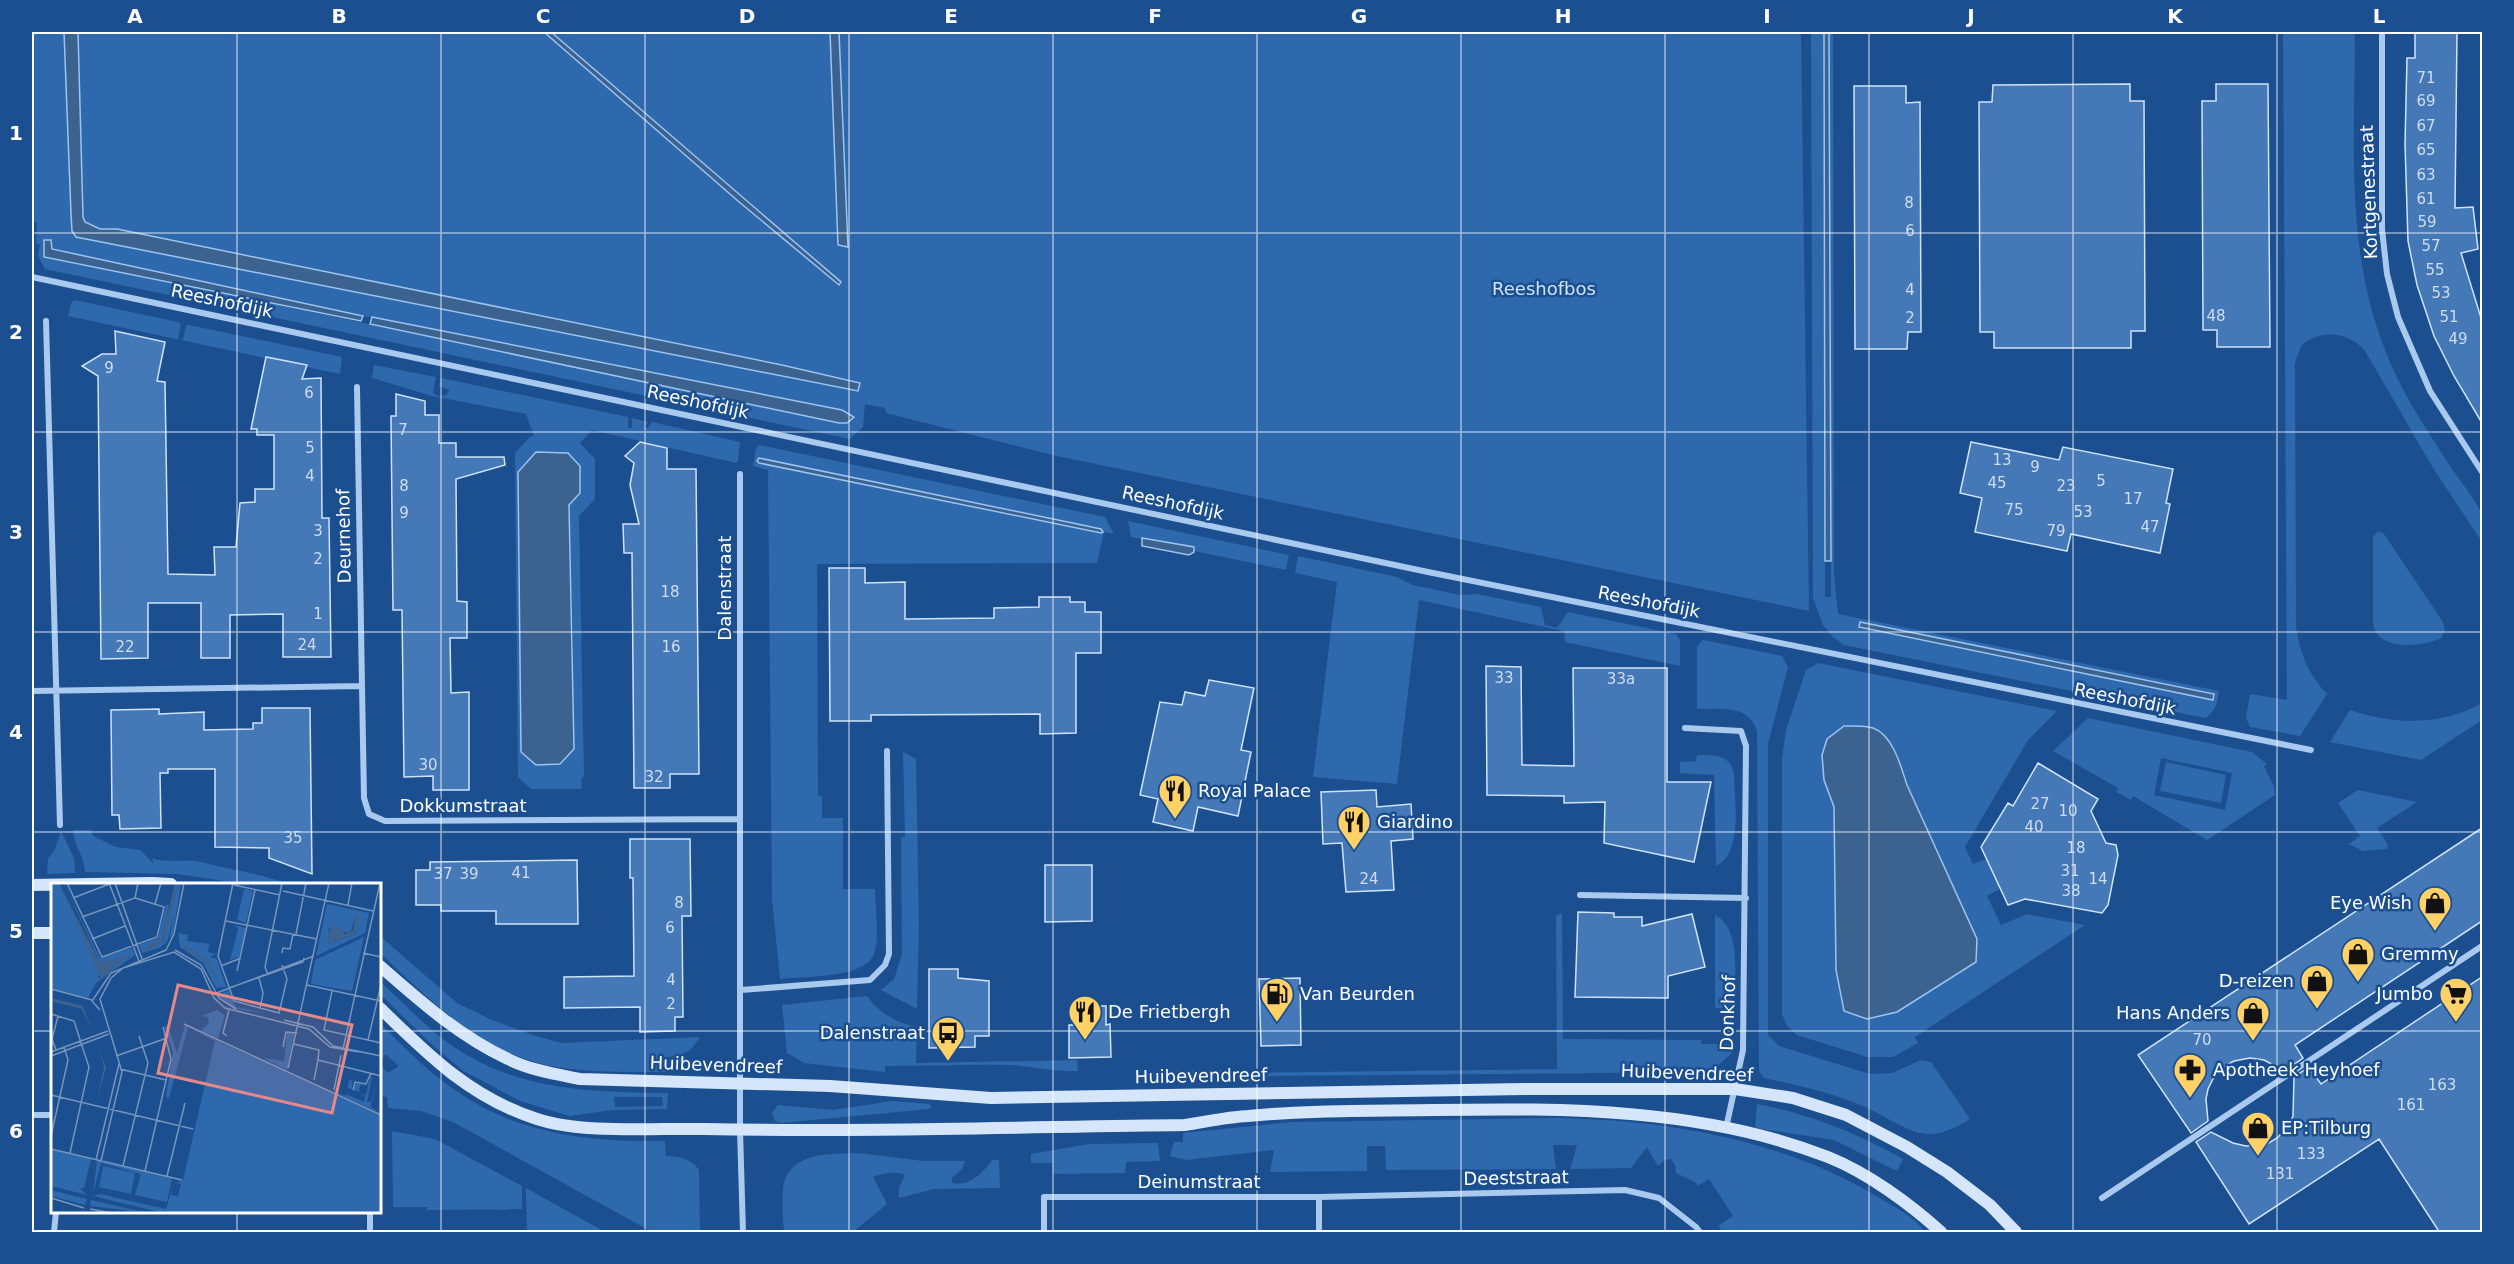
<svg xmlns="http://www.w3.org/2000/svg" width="2514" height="1264" font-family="'DejaVu Sans',sans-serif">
<rect width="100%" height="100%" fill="#1b4f8f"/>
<path fill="#2e69ad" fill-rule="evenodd" d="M32,32H1801L1809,611L1057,456L886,413L885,408L865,404L863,427L850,439L45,269L38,256L40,245L36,244L37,223L32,221ZM51,240L52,249L363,316L842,410L740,401L45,257Z
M1811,32H1824L1825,597H1831L1829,32H1833L1834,574L1838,614L2219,691C2217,702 2216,712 2205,718L1844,645L1833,637L1823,625L1813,598ZM1860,622L2214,694L2213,699L1859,627Z
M2283,32H2355C2355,136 2345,242 2382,342C2398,387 2424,426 2450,466C2458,478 2478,503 2482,515C2485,522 2483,534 2482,542L2433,468L2365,351C2350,332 2319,328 2301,346L2295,363L2296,627C2300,653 2308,674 2327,694L2300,736L2250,727L2246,718L2250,694L2287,700Z
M75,300L178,322L181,324L178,339L183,340L186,325H189L342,357L340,374L68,316L71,303Z
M374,365L436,377L433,393L438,396L446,395L450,390L439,386L441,378L628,417V428H632V418L648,422L645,427L648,428L652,422L740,442L738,461L736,463L592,430L580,443L595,459V499L579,516L584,776L581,779L582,789H531L518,777L515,453L530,437L534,436L526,414L432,396L372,378ZM568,453L573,645L565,757L560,764Z
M759,445L1105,517L1114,534L1104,532L1097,563L817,564L818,795L822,796V818H843V889H875C875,906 880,938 874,954C865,979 803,976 780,979L772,899L768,470L753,466L756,449ZM847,477L1101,529L1102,533L977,508Z
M1128,521L1289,555L1286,570L1194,551V548L1131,537Z
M2378,531L2384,534L2443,622L2445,630L2441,638C2422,647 2377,652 2373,623V537Z
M1298,556L1397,577L1413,585L1460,595L1477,594L1541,607L1545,625L1557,628L1568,612L1676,634L1680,640V666L1565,642L1564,631L1419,600L1397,784L1313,777L1337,582L1295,573Z
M1703,640L1782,656L1788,667L1768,744V1035L1779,1046L1870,1074L1892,1073L1921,1060L1931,1062L1970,1119C1959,1126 1942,1135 1927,1134C1908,1133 1882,1114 1863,1106C1832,1093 1798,1085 1764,1078L1759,1071L1757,731C1749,704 1720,709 1697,709V646Z
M1818,663L2057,711L2028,740L1965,847L1973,864L1987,859L2000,889L1987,896L2001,925L2027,914L2085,925L1915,1037L1918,1043L1893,1057H1867L1797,1035L1787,1026L1782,1014V758L1786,730L1806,670ZM1827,739L1898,759L1907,785L1977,939L1976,963L1897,1012L1842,1006L1836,970L1834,807L1824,780L1822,755Z
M2482,703V720L2421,760L2330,742L2350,710C2393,725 2442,726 2482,703Z
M2088,718L2252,752L2267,764L2264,766L2274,787L2275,795L2207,840L2133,796L2131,800L2116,792L2118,788L2053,751ZM2161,758L2232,773L2225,810L2154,795Z
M903,752L916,759L919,924L917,1009L881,990L894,979L902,955L901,837H905Z
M1697,755C1713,755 1730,754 1734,773C1734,800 1744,852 1716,866L1714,775L1680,773V762L1696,761Z
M2166,762L2226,775L2221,803L2160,791Z
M2358,790L2417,802L2377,828L2388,845L2387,849L2363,851L2349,844L2360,836L2338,803Z
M73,830H91L93,836L116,847L140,850L154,864L152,858C168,864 184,858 201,862C232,870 258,873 289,884H245L177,874L85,872C84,855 74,846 73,830Z
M61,831L74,858L75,873L47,874L48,859L55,849Z
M1562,913L1563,1039L1701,1040V1044H1734L1732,1053L1711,1072L1173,1077L1172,1071L1239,1070L1240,1073L1557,1069L1556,916Z
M1715,915C1743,929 1734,980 1734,1008H1715Z
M380,936L457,1003L490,1019L533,1035L561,1043L700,1037C692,1051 683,1056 667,1057L666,1072C626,1072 586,1073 546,1065C478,1050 429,999 380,953Z
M380,981C401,1001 421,1022 444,1040C513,1091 586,1092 668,1093L667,1109L613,1110L569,1116L520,1101L462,1070L429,1042L380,994ZM614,1097H662L663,1106L615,1107Z
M867,996C879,1013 897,1023 917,1027L916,1063L1077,1060L1078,1071C1054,1072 1032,1066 1009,1065C967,1064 925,1066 885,1066V1072L804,1063L787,1053L782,1005Z
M380,1023C404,1047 427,1071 455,1090C518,1135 591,1142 665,1141L666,1156C679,1156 692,1159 699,1170L700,1232H652L453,1122L421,1111L388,1108L387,1097L380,1096V1065L388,1073L399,1066L385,1054L380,1064Z
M892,1101L929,1104L932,1107L929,1109L781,1123L775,1121L772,1113L778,1105L833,1110Z
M1757,1104C1809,1114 1857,1133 1903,1159L1897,1171L1834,1140L1755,1128Z
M1556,1118C1667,1120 1781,1139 1878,1197C1894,1207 1914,1216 1925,1232H1745L1742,1229L1736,1232H1723L1718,1226L1733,1216L1709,1179L1698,1186L1695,1182L1676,1173L1675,1165L1671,1159L1665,1160L1658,1166L1647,1147L1631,1168L1570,1169L1577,1145H1553L1556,1169L1386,1170L1385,1146H1367V1171L1270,1172L1274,1150L1186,1160L1170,1156L1174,1142H1183V1133L1292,1122Z
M392,1131L435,1139L522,1186V1209L427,1210V1207H393Z
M1158,1143L1160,1161L1126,1162L1125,1173L1053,1174L1052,1163H1031V1154L1089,1144Z
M859,1153L923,1161H965L962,1169L952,1178V1183C969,1187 983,1173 992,1160H999L1000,1188L934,1189L899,1198V1188L905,1175C895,1171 883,1173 873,1177L887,1204L853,1232H784C783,1219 782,1204 783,1190C787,1151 830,1154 859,1153Z
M526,1188L605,1232H527Z"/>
<path fill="#3c6290" stroke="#9cc4f0" stroke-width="1.5" d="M64,32H78L83,217L85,222L100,229H117L782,365L860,383L858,391L76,237L72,231L71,214Z
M544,32H551L841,282L839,285L738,201Z
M830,32H839L848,247L838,245Z
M1824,32H1829L1831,561H1825Z
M44,240H51L52,249L363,316L361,321L44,257Z
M372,317L842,410L854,417L847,423H839L370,324Z
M536,452L568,453L580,466V493L569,505L574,749L560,764L536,765L521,752L518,472Z
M759,458L1101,529L1103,532L1101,533L759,463L757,461Z
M1142,538L1194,547V552L1189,555L1142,546Z
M1860,622L2214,694L2213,700L1859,627Z
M1844,726C1854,726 1864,725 1873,728C1893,735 1901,767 1907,785L1977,939L1976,962L1897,1012L1867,1019L1844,1011L1836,970L1834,807L1824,780L1822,755L1827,739Z"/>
<path fill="#4478b7" stroke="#cfe3fa" stroke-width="1.5" d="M2415,32H2457L2455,208L2473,207L2478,249L2461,253L2482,321V423L2454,376L2434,336L2417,285L2408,241L2405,144L2407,58H2415Z
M2130,84V101H2144L2145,331H2131V348H1994V332H1980L1979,102H1992L1993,85Z
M2216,84H2268L2270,347H2217V330H2203L2202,101H2216Z
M1854,86H1906V103L1920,102L1921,332H1908L1907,349H1855Z
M115,331L165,342L157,381L165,382L168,574L215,575L214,547H236L240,503L255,502V489H274V435H257V429H251L266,357L307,365L302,379L321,378L322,518H329L331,657H283V614L230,615V658H201V603H148V658L101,659L98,376L82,366L102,354H116Z
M396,394L425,401V415H439V443H456V457H504L505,465L456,479L457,601L467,602V638H450L451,693L469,692V790H433V776L404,777L402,610H393L391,416H396Z
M640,442L667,448V469H696L699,774H670V788H634L632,553H624L623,524H639L630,485L634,463L625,456Z
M1971,442L2059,460L2063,447L2173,469L2166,503L2170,504L2160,553L2071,534L2067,551L1975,532L1982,498L1960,493Z
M829,568H865V583L905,582V619L994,618V608L1039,607V597H1070V602H1085V612H1101V653H1076V733L1040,734V714L871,715V721H830Z
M1486,666L1521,667L1522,765L1574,766L1573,668H1667V782H1711L1694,862L1604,843L1605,802L1564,803V796L1487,795Z
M1209,680L1254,688L1241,750L1251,752L1238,816L1198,807L1193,831L1153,822L1158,799L1140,795L1160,702L1182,705L1185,692L1205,696Z
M262,708H310L312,874L269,858V848L215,847V769H168V773H160L161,828L120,829L119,815H112L111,710L159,709V714L204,712V730L253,729V723H262Z
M2038,763L2098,799L2091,811L2106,843L2116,845L2118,855L2108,905L2102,913L2025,899L2008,905L1981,847L2008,803L2013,806Z
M1376,790L1377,807L1411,804L1413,839L1391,841L1394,890L1346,892L1342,843L1323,844L1321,792Z
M2482,828V921L2295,1045L2303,1058L2285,1071L2264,1060L2250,1058L2234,1061L2223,1067L2213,1079L2208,1089L2206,1099L2208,1121L2191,1133L2138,1055Z
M630,839H690L691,916H682L683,1017H675V1031L640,1032V1007L564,1008V977L634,976L633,878H630Z
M577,860L578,924H496V911H441V905H416V870H430V862Z
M1045,865H1092V921L1045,922Z
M1578,912L1614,913V917H1642V926L1692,914L1705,967L1668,976V998L1575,997Z
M929,969H958V978L989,981V1036H975V1047L929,1048Z
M2482,977V1233H2440L2379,1139L2249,1224L2196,1142L2211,1132L2233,1143L2246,1146L2267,1144L2277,1138L2287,1128L2293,1116L2294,1077L2309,1067L2321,1084Z
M1300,978L1301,1045L1261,1046L1259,979Z
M1073,1006H1106V1025L1110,1024L1111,1057L1069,1058V1025H1073Z"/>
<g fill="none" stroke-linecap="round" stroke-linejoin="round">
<path stroke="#a9c9ee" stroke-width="6" d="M2382,32V229L2387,274L2398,317L2430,391L2482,472
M32,277L1428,572L2311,750
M46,321L60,825
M357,387L362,686
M740,474V1130L743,1232
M32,691L362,686L364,798L369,814L385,821L740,819
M1685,728L1741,731L1746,746L1743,1050L1726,1128
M1580,895L1746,898
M741,990L870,980L885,965L889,954L887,751
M32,1115H52
M1319,1197V1232
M2102,1198L2482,946
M370,1212V1232
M54,1232L56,1212
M1044,1232V1197H1319L1625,1190L1659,1198L1696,1227L1700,1232"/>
<path stroke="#d6e6fa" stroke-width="12" d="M32,885L152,883L171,884
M32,933H52
M380,966C420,1001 459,1036 508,1059C530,1070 555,1074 580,1079L830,1086L991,1098L1524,1089H1735L1793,1098L1846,1115L1907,1147L1947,1172L1990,1205L2016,1232
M380,1008C428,1055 471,1098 537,1119C582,1134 655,1128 704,1129C864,1132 1025,1127 1185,1125C1205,1122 1227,1117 1248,1116C1309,1110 1372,1111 1434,1110C1566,1108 1703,1108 1828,1157C1868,1173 1910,1204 1941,1232"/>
</g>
<path fill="none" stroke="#fff" stroke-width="1.5" stroke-opacity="0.55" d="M237,32V884M441,32V1232M645,32V1232M849,32V1232M1053,32V1232M1257,32V1232M1461,32V1232M1665,32V1232M1869,32V1232M2073,32V1232M2277,32V1232M32,233H2482M32,432H2482M32,632H2482M32,832H2482M32,1031H52M380,1031H2482M237,1212V1232"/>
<defs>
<g id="restaurant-pin" transform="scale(1.725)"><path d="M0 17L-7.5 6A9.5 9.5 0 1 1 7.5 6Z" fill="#ffd166" stroke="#1b4f8f"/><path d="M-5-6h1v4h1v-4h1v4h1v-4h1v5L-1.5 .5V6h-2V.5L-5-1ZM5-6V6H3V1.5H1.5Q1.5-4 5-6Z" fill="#111"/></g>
<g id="shop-pin" transform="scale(1.725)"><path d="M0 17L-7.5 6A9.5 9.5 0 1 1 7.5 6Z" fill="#ffd166" stroke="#1b4f8f"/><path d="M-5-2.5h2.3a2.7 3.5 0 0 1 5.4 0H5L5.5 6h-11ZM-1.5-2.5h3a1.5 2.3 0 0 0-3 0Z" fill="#111"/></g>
<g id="fuel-pin" transform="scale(1.725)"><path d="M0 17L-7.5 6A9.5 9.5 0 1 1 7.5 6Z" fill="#ffd166" stroke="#1b4f8f"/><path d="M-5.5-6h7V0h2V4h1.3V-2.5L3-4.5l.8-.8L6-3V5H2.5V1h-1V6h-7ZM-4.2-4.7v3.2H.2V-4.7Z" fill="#111"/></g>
<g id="supermarket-pin" transform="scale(1.725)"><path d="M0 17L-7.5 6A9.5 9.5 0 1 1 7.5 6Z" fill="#ffd166" stroke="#1b4f8f"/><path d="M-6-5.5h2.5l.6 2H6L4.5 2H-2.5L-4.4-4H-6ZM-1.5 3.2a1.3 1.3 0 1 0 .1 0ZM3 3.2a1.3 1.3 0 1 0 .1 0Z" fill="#111"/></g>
<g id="bus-pin" transform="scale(1.725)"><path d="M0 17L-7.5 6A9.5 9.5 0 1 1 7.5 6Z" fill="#ffd166" stroke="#1b4f8f"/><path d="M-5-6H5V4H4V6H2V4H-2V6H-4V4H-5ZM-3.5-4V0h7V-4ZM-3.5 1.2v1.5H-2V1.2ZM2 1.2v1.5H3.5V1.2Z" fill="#111"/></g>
<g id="pharmacy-pin" transform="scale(1.725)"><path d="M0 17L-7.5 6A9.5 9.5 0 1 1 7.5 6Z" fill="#ffd166" stroke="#1b4f8f"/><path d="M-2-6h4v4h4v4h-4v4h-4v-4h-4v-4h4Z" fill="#111"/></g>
</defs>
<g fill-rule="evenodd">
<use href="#restaurant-pin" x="1175" y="791"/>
<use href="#restaurant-pin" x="1354" y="822"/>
<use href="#shop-pin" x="2435" y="903"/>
<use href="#shop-pin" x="2358" y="954"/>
<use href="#shop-pin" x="2317" y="981"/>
<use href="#fuel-pin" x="1277" y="994"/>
<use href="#supermarket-pin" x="2456" y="994"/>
<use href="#restaurant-pin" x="1085" y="1012"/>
<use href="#shop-pin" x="2253" y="1013"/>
<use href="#bus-pin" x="948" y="1033"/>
<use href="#pharmacy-pin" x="2190" y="1070"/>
<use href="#shop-pin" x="2258" y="1128"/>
</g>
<g text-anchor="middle" stroke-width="5" stroke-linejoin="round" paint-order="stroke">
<g font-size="15" fill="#d0dded">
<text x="2426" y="83">71</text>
<text x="2426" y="106">69</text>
<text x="2426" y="131">67</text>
<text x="2426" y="155">65</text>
<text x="2426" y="180">63</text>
<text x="2426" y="204">61</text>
<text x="1909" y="208">8</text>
<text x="2427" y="227">59</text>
<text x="1910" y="236">6</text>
<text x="2431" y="251">57</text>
<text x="2435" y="275">55</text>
<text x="1910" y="295">4</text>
<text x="2441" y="298">53</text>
<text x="2216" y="321">48</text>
<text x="2449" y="322">51</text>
<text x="1910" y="323">2</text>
<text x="2458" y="344">49</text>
<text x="109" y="373">9</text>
<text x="309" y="398">6</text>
<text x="403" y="435">7</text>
<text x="310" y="453">5</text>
<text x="2002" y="465">13</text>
<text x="2035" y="472">9</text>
<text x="310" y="481">4</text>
<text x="2101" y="486">5</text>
<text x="1997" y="488">45</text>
<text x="404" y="491">8</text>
<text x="2066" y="491">23</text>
<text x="2133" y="504">17</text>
<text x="2014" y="515">75</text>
<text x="2083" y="517">53</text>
<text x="404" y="518">9</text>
<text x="2150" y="532">47</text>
<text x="318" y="536">3</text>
<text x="2056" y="536">79</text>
<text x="318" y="564">2</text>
<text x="670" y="597">18</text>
<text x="318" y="619">1</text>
<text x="307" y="650">24</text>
<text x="125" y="652">22</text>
<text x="671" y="652">16</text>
<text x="1504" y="683">33</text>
<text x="1621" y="684">33a</text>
<text x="428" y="770">30</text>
<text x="654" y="782">32</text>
<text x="2040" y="809">27</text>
<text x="2068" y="816">10</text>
<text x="2034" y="832">40</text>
<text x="293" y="843">35</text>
<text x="2076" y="853">18</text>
<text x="2070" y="876">31</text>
<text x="521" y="878">41</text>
<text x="443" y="879">37</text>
<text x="469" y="879">39</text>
<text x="1369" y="884">24</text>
<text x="2098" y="884">14</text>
<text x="2071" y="896">38</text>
<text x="679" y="908">8</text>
<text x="670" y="933">6</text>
<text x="671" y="985">4</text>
<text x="671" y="1009">2</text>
<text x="2202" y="1045">70</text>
<text x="2442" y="1090">163</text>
<text x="2411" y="1110">161</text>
<text x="2311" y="1159">133</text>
<text x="2280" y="1179">131</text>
</g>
<g font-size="18" fill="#fff" stroke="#1b4f8f">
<text transform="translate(2369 192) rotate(-92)" y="6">Kortgenestraat</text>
<text transform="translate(222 301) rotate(12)" y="6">Reeshofdijk</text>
<text transform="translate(698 402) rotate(12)" y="6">Reeshofdijk</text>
<text transform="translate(1173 503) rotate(12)" y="6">Reeshofdijk</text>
<text transform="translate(344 536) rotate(-91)" y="6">Deurnehof</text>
<text transform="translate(725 588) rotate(-90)" y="6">Dalenstraat</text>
<text transform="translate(1649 602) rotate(11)" y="6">Reeshofdijk</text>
<text transform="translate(2125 699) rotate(11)" y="6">Reeshofdijk</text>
<text x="463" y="812">Dokkumstraat</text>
<text transform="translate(1728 1013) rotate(-88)" y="6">Donkhof</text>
<text transform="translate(716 1065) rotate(2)" y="6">Huibevendreef</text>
<text transform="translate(1687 1073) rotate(2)" y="6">Huibevendreef</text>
<text transform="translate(1201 1076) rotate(-1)" y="6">Huibevendreef</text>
<text transform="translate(1516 1178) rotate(-1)" y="6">Deeststraat</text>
<text x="1199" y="1188">Deinumstraat</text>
</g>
<g font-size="18" fill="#cfe3fa" stroke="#1b4f8f">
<text x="1544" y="295">Reeshofbos</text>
</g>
<g font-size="18" fill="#fff" stroke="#1b4f8f" text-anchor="start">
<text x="1198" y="797">Royal Palace</text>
<text x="1377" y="828">Giardino</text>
<text x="2412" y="909" text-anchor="end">Eye Wish</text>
<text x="2381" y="960">Gremmy</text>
<text x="2294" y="987" text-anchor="end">D-reizen</text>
<text x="1300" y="1000">Van Beurden</text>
<text x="2433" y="1000" text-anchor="end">Jumbo</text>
<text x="1108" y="1018">De Frietbergh</text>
<text x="2230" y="1019" text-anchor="end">Hans Anders</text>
<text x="925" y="1039" text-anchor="end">Dalenstraat</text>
<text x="2213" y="1076">Apotheek Heyhoef</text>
<text x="2281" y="1134">EP:Tilburg</text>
</g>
</g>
<g transform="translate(51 883)">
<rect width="330" height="330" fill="#1b4f8f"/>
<path d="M0,0H8L49,87L47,94L50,96L64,80L80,73L49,80L13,0L49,75L81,65L84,72L45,100L37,115L0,106ZM127,0H130L122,51L118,57L124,29L116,59L108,65L91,70L88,62L107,55L115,22H118L111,55L94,65L113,58ZM193,6L202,8L195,40L186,37ZM276,21L318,30L314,50L265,73ZM306,30L305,51L277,61L278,45L299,50ZM184,42L195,45L188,74L179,77L187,46ZM127,50L137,52L136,58L158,61L157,69L165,71L159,74L166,76L175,104L165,105L152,80L129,64ZM313,54L301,108L260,101L264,77ZM177,107L185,124L219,131L185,126L168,113ZM166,127L174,132L167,155L150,148L158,140L157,134L151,133ZM134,142L137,144L118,215L115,214L122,169L113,143H117L126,170ZM139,145L330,233V330H112L42,313L49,311L115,326L123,299L120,312L127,313L130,301L125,300L132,297L164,158ZM236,150H243L236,187L212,175L233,178ZM319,193L321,194L316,219H320L326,196L320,222L319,223L329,230L283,209L295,213L298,197L314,200L301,198V206L297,205L295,211L313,219L314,213L308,210L315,212L317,203L309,202L308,209L302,207L306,200L317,203ZM0,266L40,276L33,305H29L36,312L0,303ZM46,277L121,295L116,319L84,312L90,291L50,280L42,311ZM52,283L84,290L80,311L48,304ZM0,307L36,316L34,322L0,313ZM40,317L75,325L96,330L39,323Z" fill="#2e69ad" fill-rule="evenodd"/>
<path d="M8,0L49,80L80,71L50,96ZM124,0H127L115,54L108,62L95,68L94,65L111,54ZM305,31L309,32L305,51L276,61L280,43L290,45L293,51L302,48ZM134,62L157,77L169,101L154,79L132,65ZM0,115L32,123L42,149L31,126L0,118ZM46,160L55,185L46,217L53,184Z" fill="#3c6290"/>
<path fill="none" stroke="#7695bc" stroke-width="1.5" d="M16,0L51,74L106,54L113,24L84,15M58,0L88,78M64,0L91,76M182,0L167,73L183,118L228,130L236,96L231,82M183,2L229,12M232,8L322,28M22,15L61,0M104,21L110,0M297,22L301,0M31,34L84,15L87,0M175,38L266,56M245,51L255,0M41,56L74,43M115,67L123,51L133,0M124,67L150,82L168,115L185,126M231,70L232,65L239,66L242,51M312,70L330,74M170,83L190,75M186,88L204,7M217,92L214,84L231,0M208,95L212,110L209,126M256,102L330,118M178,105L252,79L253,75M0,106L41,117M281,108L273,147L330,160M163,111L263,73M49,127L41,118L60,90L115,67M0,131L23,138L38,184L19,270M233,137L262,144L282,163L330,173M133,141L330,232M176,153L172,150L178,127M317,157L330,102M243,161L268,167L267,177L330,193M232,164L235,149L246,150M292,166L329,0M5,167L1,156L7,133M0,169L57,148M0,173L58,151M65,173L116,155M237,185L278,0M69,186L115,197M263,197L267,177M283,207L290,172M302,207L304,199L315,201L320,190M0,212L142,246M0,253L17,177L13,164M0,266L131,297M45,277L68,181M50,278L71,189L49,116L60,95L72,85L123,69L150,86L163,115L174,125L258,146L279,164L308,169M72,283L97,180L88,153M94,288L120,176L112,144M116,293L134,220M0,315L33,325M39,326L61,330"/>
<path fill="#e88989" fill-opacity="0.15" stroke="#e88989" stroke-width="3" d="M127,102L301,142L281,230L107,190Z"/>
<rect width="330" height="330" fill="none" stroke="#fff" stroke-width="3"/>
</g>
<rect width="2514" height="1264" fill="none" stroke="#1b4f8f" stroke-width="66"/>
<rect x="33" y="33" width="2448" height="1198" fill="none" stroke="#fff" stroke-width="2"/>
<g font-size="20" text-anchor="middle" font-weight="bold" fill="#fff">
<text x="135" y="23">A</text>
<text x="339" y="23">B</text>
<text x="543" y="23">C</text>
<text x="747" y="23">D</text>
<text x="951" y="23">E</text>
<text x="1155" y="23">F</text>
<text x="1359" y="23">G</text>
<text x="1563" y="23">H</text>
<text x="1767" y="23">I</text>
<text x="1971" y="23">J</text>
<text x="2175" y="23">K</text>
<text x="2379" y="23">L</text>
<text x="16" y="140">1</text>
<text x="16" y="339">2</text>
<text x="16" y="539">3</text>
<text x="16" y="739">4</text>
<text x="16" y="938">5</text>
<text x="16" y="1138">6</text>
</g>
</svg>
